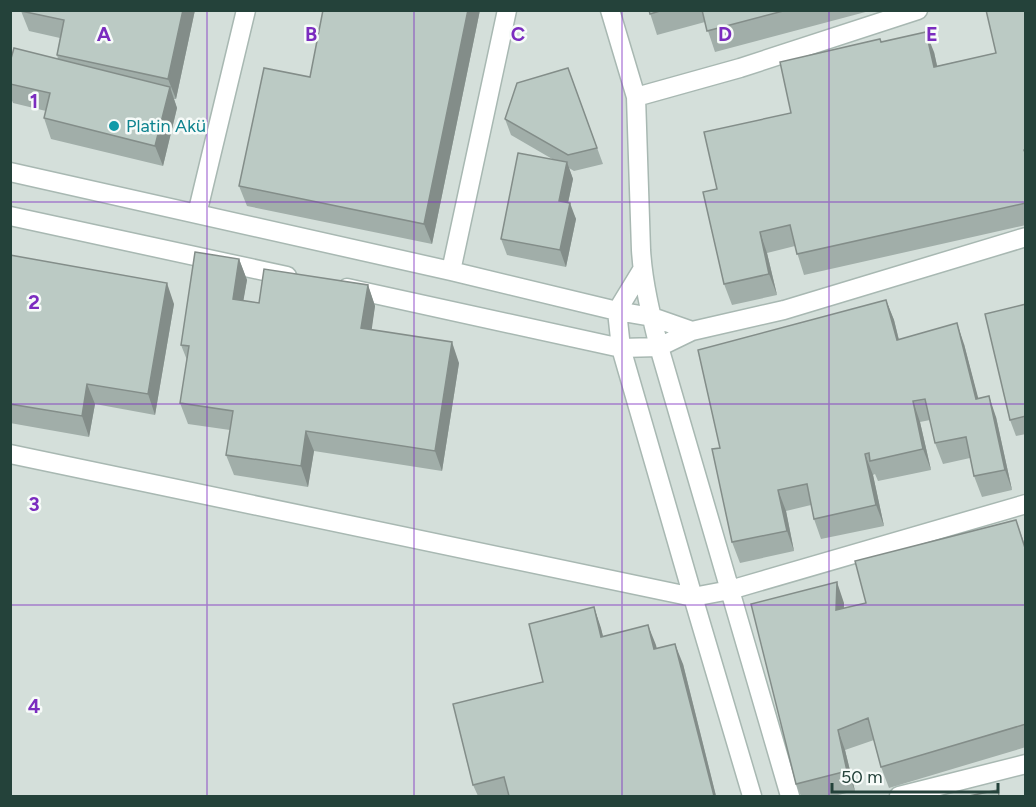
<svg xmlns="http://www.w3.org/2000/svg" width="1036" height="807" font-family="Figtree,sans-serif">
<rect width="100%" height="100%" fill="#e6efeb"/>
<path fill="#d4dfda" d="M11,11H1025V796H11Z"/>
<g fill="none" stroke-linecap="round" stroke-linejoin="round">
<g stroke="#a8b8b2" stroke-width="21">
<path id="minor" d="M610,10L636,97L641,250C643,283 651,315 659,347L790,796
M636,97L740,68L918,10
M10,172L451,271L617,311L652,317L692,331
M197,214L246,10
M10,216L287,276
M642,270L617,311L621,348L693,597L752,796
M451,271L507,10
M347,288L621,348L659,347L692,331L784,310L1026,237
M10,454L693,597L730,590L1026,504
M899,796L1026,764"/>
</g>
<use href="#minor" stroke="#fff" stroke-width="18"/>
</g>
<path fill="#a1aea9" d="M195,10L176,99H174L177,108L163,166L51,139L44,118L46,111L13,103L10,96V62L58,59L57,55L60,38L29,31L21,11Z
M323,10H480L432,244L247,206L239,186L310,77Z
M649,10H873L715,52L705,22L657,35Z
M1026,10V225L804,275L795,246L767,253L777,295L732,305L724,284L717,189L791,113L881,42L934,52L937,66L996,53Z
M568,68L603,164L574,171L569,168L573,179L568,203L576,219L566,267L507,255L501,239L554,160L511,135L505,119Z
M10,255L174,304L155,415L95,404L89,437L10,423Z
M239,259L247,280L243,301L259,303L368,285L375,306L371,330L459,363L442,471L314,451L308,487L234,475L226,455L230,430L188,424L180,403L187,360L181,345Z
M886,300L894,320L899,340L964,344L978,399L996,417L1012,490L982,497L974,476L970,458L943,464L935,443L930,420L920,422L931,470L878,481L875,474L873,475L884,526L821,539L814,519L811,505L786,511L794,551L740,563L732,542L720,448Z
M1026,304V434L1016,436L1010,420Z
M1016,520L1026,548V747L889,788L881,767L874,740L845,750L855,791L834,796H801L796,784L844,603V608L866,603Z
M594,607L603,636L656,648L683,664L716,796H478L473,785Z"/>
<path fill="#838d89" d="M183,10H195L176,99L168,79Z
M468,10H480L432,244L424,224Z
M926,32L934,52L942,88L934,67Z
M170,87L177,108L163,166L155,146Z
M567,162L573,179L565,217L559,201Z
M570,203L576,219L566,267L560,250Z
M760,232L767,253L777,295L769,274Z
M239,259L247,280L240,320L233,299Z
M167,283L174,304L155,415L148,394Z
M368,285L375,306L369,349L361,328Z
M886,300L894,320L904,361L897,340Z
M957,323L964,344L984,420L976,399Z
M452,342L459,363L442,471L435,451Z
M87,384L95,404L89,437L82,416Z
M989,396L996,417L1012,490L1005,470Z
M913,401L920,422L931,470L923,449Z
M306,431L314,451L308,487L301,466Z
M865,454L873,475L884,526L876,505Z
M778,490L786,511L794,551L787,531Z
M837,582L844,603L843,631L836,610Z
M594,607L601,628L608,657L601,637Z
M648,625L656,645L662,670L654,649Z
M675,644L683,664L716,796H714Z
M838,730L845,750L855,791L847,771Z"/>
<path fill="#bbcac4" stroke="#838d89" stroke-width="1.5" d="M183,10L168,79L57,55L64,20L21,11Z
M323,10H468L424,224L239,186L264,68L310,77Z
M649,10H663L650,14Z
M702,10H787L707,31Z
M986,10H1026V149L1024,150L1026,155V203L797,254L790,225L760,232L769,274L724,284L703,192L717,189L704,132L791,113L780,62L880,39L881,42L926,32L934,67L996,53Z
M14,48L170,87L155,146L44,118L50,93L10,84V62Z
M568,68L597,148L568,155L505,119L517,83Z
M518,153L567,162L559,201L570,203L560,250L501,239Z
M195,252L239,259L233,299L259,303L264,269L368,285L361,328L452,342L435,451L306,431L301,466L226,455L233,411L180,403L189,346L181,345Z
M10,255L167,283L148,394L87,384L82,416L10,404Z
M886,300L897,340L957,323L976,399L989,396L1005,470L974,476L966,437L935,443L925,399L913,401L923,449L870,461L869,453L865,454L876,505L814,519L807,484L778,490L787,531L732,542L712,449L720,448L698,350Z
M1026,304V416L1010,420L985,314Z
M1016,520L1026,551V724L881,767L868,718L838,730L847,771L796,784L751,604L837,582L836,610L866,603L855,561Z
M594,607L601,637L648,625L654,649L675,644L714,796H509L504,777L473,785L453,704L543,682L529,624Z
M998,790L999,796H969Z"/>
<path fill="none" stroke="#7b2cbf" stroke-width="1.5" stroke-opacity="0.55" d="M207,10V796M414,10V796M622,10V796M829,10V796M10,202H1026M10,404H1026M10,605H1026"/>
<circle fill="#0f9aa8" stroke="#f7fbf9" stroke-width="2" cx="114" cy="126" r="6"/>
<g text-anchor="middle" stroke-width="5" stroke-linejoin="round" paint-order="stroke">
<g font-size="18" fill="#0d838f" stroke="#f7fbf9" text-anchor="start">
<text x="126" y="132">Platin Akü</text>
</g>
</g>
<g font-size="20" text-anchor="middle" font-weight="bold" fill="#7b2cbf" stroke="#f7fbf9" stroke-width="5" stroke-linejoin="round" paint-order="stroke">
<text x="104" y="41">A</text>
<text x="311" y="41">B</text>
<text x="518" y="41">C</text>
<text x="725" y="41">D</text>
<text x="932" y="41">E</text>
<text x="34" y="108">1</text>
<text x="34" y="309">2</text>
<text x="34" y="511">3</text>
<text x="34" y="713">4</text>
</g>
<rect width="1036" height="807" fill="none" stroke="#24423a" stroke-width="24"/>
<path d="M832 783v9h166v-9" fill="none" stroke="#24423a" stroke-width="3"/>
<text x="841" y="783" font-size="18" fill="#24423a" stroke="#f7fbf9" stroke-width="4.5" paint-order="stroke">50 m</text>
</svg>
